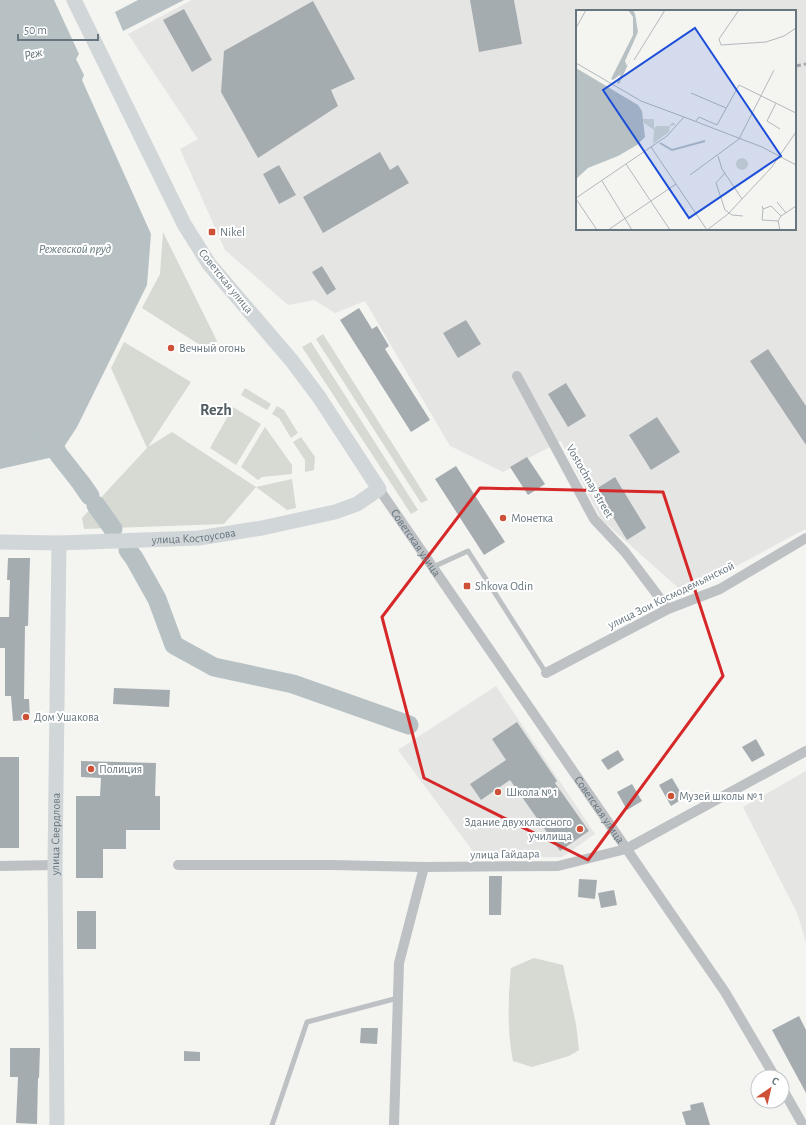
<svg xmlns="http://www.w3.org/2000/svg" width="806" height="1125" font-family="'Alegreya Sans',sans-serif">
<rect width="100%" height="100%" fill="#f4f4f1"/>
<path fill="#e5e5e4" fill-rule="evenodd" d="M192,0H806V529L792,536L685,594L601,519L561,441L503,472L450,446L365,301L335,313L314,300L288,305L225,250L180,149L198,139L128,34ZM577,11H795V229H577Z
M496,686L595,834L562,857L478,858L398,750Z
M806,771V942L797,913L743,807Z"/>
<path fill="#d6dad2" d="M163,232L217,341L211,352L142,308L160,274Z
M323,334L428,500L421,503L316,339Z
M124,342L191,382L148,447L172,432L256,487L292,479L296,508L287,510L256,487L224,524L84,529L82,518L147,448L111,368Z
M311,342L418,510L411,514L302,347Z
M245,388L271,404L267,410L241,395Z
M277,406L284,410L298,433L291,438L279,418L272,414Z
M233,407L261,424L236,465L210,448Z
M265,427L292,465V474L262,477L258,480L241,467Z
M301,437L315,457L314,470L305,472V460L293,442Z
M534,958L563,965L576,1024L579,1050L569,1056L532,1067L513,1061C507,1031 508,999 511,968Z"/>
<path fill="#b7c1c4" d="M0,0H54L79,54L76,59L84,75L82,80L151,234L147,285L77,427L58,456L0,469Z
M138,0H184L123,31L115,12Z"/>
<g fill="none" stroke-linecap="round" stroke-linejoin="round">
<path stroke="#b7c1c4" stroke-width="19" d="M46,433L59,455L81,483L90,496
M96,505L113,529
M128,550L134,558L157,599L174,645L214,667L293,684L409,725"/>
</g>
<path fill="#a5acb0" d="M470,0H514L522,44L479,52Z
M313,1L355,79L331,90L338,106L258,158L221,92L224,51Z
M184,9L212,60L192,72L163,20Z
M380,152L390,170L398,165L409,183L323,233L303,197Z
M279,165L296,195L279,204L263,174Z
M322,266L336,289L327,295L312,272Z
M359,308L372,329L377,326L389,346L385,349L430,420L411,432L340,320Z
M466,320L481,344L458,358L443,333Z
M768,349L806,406V445L750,361Z
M566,383L586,416L568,427L548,394Z
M657,417L680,452L651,470L629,435Z
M527,457L545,484L528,495L510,467Z
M456,466L505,542L484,555L435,479Z
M615,477L646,528L627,540L596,489Z
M8,558H30L28,626H25L24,699H29L30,720L13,721L11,696H5V648H0V617H9L10,580H7Z
M114,688L170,690L169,707L113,704Z
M517,722L557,781L555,783L589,831L560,851L510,780L481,800L470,784L506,760L492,739Z
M756,739L765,755L752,762L742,747Z
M618,750L624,760L608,770L601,760Z
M0,757H19V848H0Z
M81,761L156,763L155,796H160V830H126V849H103V878H76V796H100L101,778L81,777Z
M672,778L684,798L671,806L659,785Z
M632,784L642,801L627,810L617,792Z
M489,876H502L501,915H489Z
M579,879L597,880L595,899L578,897Z
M614,890L617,905L601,908L598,893Z
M77,911H96V949H77Z
M799,1016L806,1030V1093L772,1030Z
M361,1028H378L377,1044L360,1043Z
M10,1048H40L39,1078H38L37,1124L16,1123L18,1077H10Z
M184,1051L200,1052V1061H184Z
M703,1102L710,1125H686L682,1112L691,1110L690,1105Z"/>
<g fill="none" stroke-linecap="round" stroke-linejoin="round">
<path stroke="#bdc1c4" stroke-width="5" d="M433,567L468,551L546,673
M272,1125L307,1022L398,998"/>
<g stroke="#bdc1c4" stroke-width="10">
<path d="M517,376L594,519L625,552L668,609"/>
<path id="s1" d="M379,489L725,992L775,1077"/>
<path d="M546,673L668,609L720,589L806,538"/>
<path d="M178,865H332L424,867L558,866L626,849L806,751"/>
<path d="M0,866L55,865"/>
<path d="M782,1088L803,1125"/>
<path d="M394,1125L399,963L424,867"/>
</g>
<g stroke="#d1d6d9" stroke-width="15">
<path id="s2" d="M0,542L59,543L199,538L262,528L335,512L357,504L379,489L319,397L292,361L209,264L184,224L74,0"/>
<path id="s3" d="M57,1125L55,865L59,543"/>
</g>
<path stroke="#9fa5a9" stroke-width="3" stroke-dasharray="6 3" stroke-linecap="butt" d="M795,66L806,64"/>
</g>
<path fill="none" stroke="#d62828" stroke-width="3" stroke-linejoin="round" d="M480,488L663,492L723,676L588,860L424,778L382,617Z"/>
<g fill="#ce5137" stroke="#fff" stroke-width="1.5">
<rect x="208" y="228" width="8" height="8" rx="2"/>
<circle cx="171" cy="348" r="4"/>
<circle cx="503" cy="518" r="4"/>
<rect x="463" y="582" width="8" height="8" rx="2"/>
<circle cx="26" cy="717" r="4"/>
<circle cx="91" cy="769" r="4"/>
<circle cx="498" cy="792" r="4"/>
<circle cx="671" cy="796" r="4"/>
<circle cx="580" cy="829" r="4"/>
</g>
<g text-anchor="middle" stroke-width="4" stroke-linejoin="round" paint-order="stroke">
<g font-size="12" fill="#66757e" stroke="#fff" text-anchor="start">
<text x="220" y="236">Nikel</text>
<text x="179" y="352">Вечный огонь</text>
<text x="511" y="522">Монетка</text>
<text x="475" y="590">Shkova Odin</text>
<text x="34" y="721">Дом Ушакова</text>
<text x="99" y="773">Полиция</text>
<text x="506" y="796">Школа № 1</text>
<text x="679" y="800">Музей школы № 1</text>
<text x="572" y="826" text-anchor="end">Здание двухклассного<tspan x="572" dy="14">училища</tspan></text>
</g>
<g font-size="12" fill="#66757e" stroke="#fff">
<text transform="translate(226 281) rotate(51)" y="4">Советская улица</text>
<text transform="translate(590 481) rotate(60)" y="4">Vostochnay street</text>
<text dy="4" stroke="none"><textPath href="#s2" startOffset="194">улица Костоусова</textPath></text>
<text dy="4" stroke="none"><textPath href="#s1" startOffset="65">Советская улица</textPath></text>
<text transform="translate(671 595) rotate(-26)" y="4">улица Зои Космодемьянской</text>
<text dy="4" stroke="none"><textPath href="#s1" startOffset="389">Советская улица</textPath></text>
<text dy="4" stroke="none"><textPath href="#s3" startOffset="291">улица Свердлова</textPath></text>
<text transform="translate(505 854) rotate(-1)" y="4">улица Гайдара</text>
</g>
<g font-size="13" font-style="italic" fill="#63767b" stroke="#fff">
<text transform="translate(33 53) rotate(-13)" y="5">Реж</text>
<text x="75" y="253">Режевской пруд</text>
</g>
<g font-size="16" font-weight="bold" fill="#535e64" stroke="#fff">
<text x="216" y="415">Rezh</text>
</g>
</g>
<g transform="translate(576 10)">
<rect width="220" height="220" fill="#f4f4f1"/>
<path d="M67,109H78V119L80,116H93L97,112L100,115L94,116L93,122L77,134L78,120L68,113ZM160 154a6 6 0 1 1 12 0a6 6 0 1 1-12 0Z" fill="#d6dad2"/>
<path d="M52,0H57L59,4L62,22L49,51L51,56L55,48L43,74L41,73L45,64L37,70L35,69L57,25V7ZM0,58L62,95L66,101L69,127L61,135L42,146L12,158L0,169Z" fill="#b7c1c4"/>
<path fill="none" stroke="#b7c1c4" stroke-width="2" d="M84,133L96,140L129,131"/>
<path fill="none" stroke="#b2b9bc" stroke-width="1" d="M163,0L143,29L145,35L190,32L208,26L220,18M0,18L10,0M58,50L89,0M0,53L65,91L108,107L91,126L0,188M115,83L150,98M200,93L191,111L204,119M108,107L186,137L220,155M120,111L123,107L141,115L163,75L220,103M75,137L131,220M142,146L146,159L166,189M50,154L94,220M149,163L140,173L149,200L156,205L167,206M114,165L163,129L198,60M26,171L56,220M0,189L21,220M201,192L210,203M186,196L187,199L195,196L205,206L202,211L204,220M187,199L186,210L202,211M205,206L220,196M32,220L100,174M131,220L152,204L195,158L220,122"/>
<path fill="#1d4ed8" fill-opacity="0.15" stroke="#1d4ed8" stroke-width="2" d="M119,18L205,146L113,208L27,80Z"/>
<rect width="220" height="220" fill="none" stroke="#66757e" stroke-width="2"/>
</g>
<g transform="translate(770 1089) rotate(34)"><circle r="19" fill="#ffffff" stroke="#c2c8cb"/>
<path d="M0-3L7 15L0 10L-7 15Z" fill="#ce5137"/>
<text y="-6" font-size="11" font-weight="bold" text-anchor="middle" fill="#66757e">С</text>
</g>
<path d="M18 34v6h80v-6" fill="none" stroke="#66757e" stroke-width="2"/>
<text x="24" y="34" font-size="12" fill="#66757e" stroke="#ffffff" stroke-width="3" paint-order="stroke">50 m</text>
</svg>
